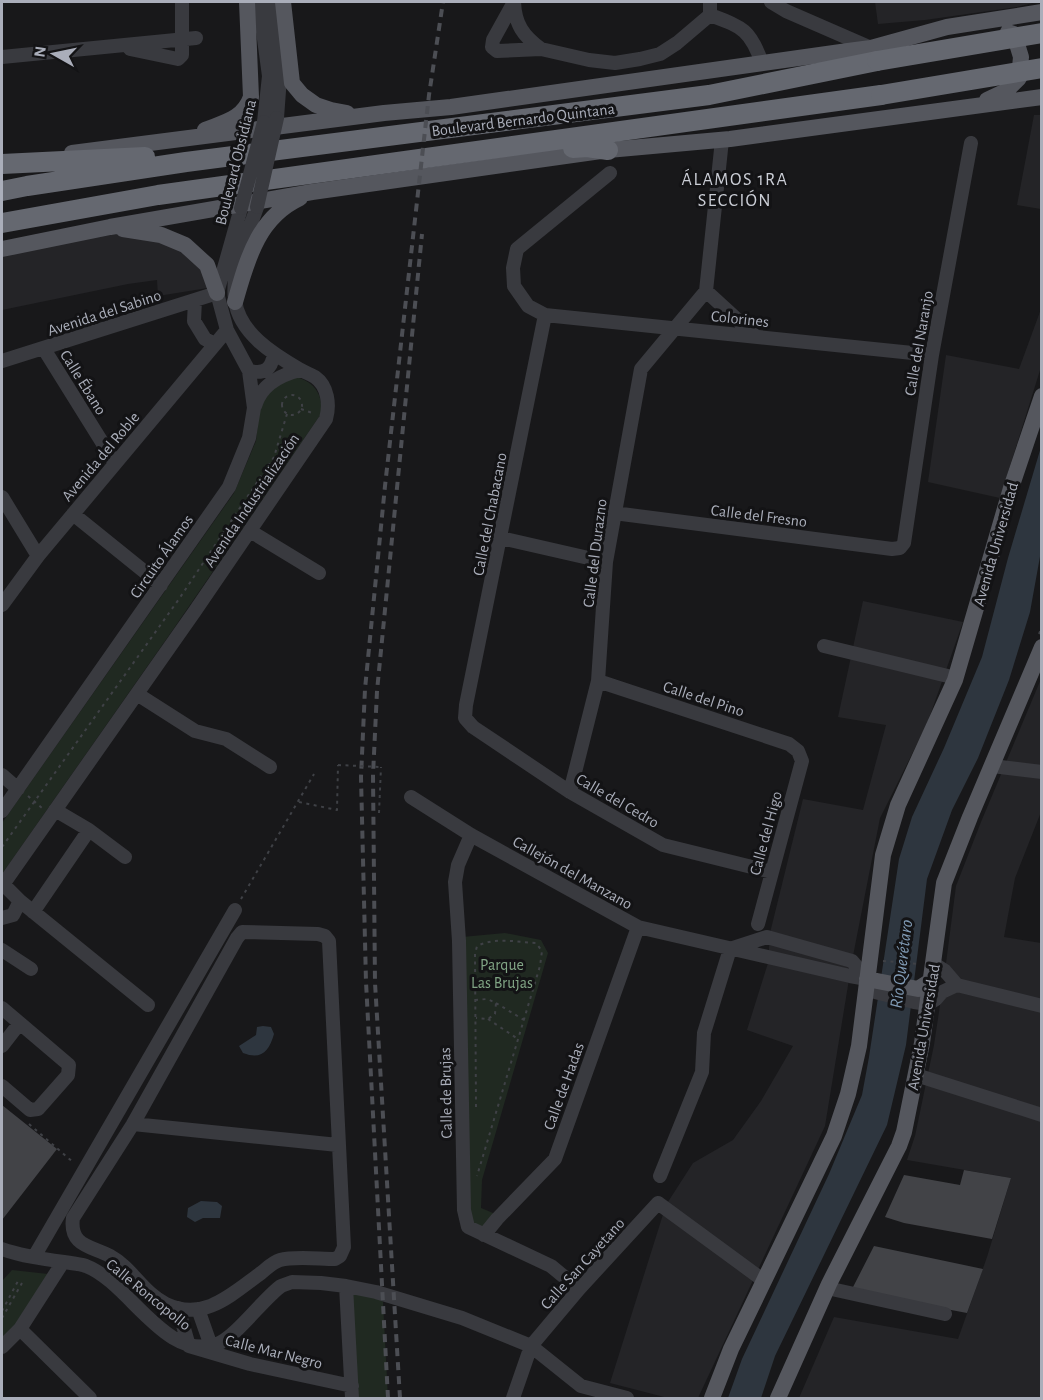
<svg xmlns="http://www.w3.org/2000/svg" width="1043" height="1400" font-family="'Alegreya Sans',sans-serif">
<rect width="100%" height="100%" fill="#18181a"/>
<path fill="#242427" d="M875,2H1036L1017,7L925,20L878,24Z
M1034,115H1041V209L1017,205Z
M110,227L185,245L214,287L158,296L157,280L128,284L2,310V249Z
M1041,309V367L1000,498L928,482L946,355L1019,369Z
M863,601L963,622L927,724L880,818L852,961L825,1126L698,1398H668L610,1383L666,1205L693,1163L733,1140L761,1101L793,1046L747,1030L768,963L770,933L803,799L863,810L886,725L838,717Z
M1041,679V812L1015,878L1004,937L1041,943V1398H799L834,1317L958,1339L987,1257L1011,1178L907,1160L915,1136L934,1045L942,992L956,985L945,971L956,886L981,822Z"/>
<path fill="#202921" d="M291,376C311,379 324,392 321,414L172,631L2,874V823L234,493L256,441L261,396Z
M505,933L541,940L548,953L482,1180L481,1208L505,1218L491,1235L470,1227L462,937Z
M12,1270L48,1274L16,1325L2,1340V1281Z
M346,1286L376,1292L383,1302L388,1398H352Z"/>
<path fill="#2e363f" d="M1041,447V551L1030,612L1009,680L978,758L952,810L927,879L906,1045L887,1125L775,1356L761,1398H728L742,1359L829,1174L862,1095L869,1057L899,859L912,817L944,748L982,657L1008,558Z
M263,1026L271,1027L274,1034C269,1052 261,1060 243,1053L239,1046L256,1035L257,1027Z
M201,1201L217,1202L222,1206L220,1218H203L195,1222L187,1217L188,1208Z"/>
<path fill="#424347" d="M2,1105L57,1149L2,1220Z
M964,1170L1011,1178L992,1239L904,1223L885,1217L904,1175L960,1185Z
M874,1246L983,1269L967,1313L851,1291Z"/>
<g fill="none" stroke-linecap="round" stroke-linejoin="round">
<path stroke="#3f4146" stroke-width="2" stroke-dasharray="3 4.5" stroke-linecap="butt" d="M282 405a10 10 0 1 1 20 0a10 10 0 1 1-20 0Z
M301,409L315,414
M1039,634L1042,627
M28,796L42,808
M299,802L337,810L338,765
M379,813L381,767
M2,847L179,599L274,457L287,414
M241,899L314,774
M883,961L920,964
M475,1000L487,999L496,1003L495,1014L488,1019L476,1018
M496,1003L524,1020
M488,1019L518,1039
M476,1107L475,954L477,946C495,937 516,942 536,943L542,951L540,966L477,1176
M29,1124L74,1163
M2,1311L18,1281
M2,1318L22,1283"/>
<path stroke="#393a3f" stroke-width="14" d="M259,2L269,76L264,122
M271,2L280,77L277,118
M514,2L493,40L492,47L497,51L541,49L589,60L615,63L640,59L660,54L677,43L710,15V2
M514,2C515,24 523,36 541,49
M771,2L786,11L871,48
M710,15C742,27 750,29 762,63
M130,49L178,59L182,55V2
M2,57L196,38
M610,173L517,249L513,268L514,286L528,306L545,315L932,355
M706,291L754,335
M217,293L241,208
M195,300L194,321L205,339L215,344
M545,315L466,705L465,718L473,727L570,792L663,845L772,872
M44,349L115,463
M2,361L217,293
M249,371C265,374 271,370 274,354
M255,406C261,385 280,375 300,370
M2,497L38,556
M614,513L892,549L900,548L904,543L932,355L971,143
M73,514L161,585
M250,531L319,573
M501,538L606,562
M2,605L38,556L227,330
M824,646L956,678
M598,681L789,744L798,751L802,761L758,924
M137,694L195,731L226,739L270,767
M992,766L1042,772
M2,775L18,789
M570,792L598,681L606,562L641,369L706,291L722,140
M411,797L471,835L638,927L850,976L867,979
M55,810L89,830L125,857
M2,811L229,487L249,438L254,408L249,371L227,330L217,293
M471,835L458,865L455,882L459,941L464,1210L468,1227L551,1266L579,1289
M2,886L195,611L326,419C330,405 328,386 315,377C310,374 304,372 299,369C273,354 239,333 235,300C231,269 247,237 257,207
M20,901L148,1005
M33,912L89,830
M2,918L13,915L20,901L3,884
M242,932L318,934L325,936L329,941L344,1247L340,1256L335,1259C319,1259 294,1256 280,1260C273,1262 266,1269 261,1273C232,1294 204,1322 166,1304C143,1293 132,1268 110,1256C91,1246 69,1246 73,1218L133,1124L237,938Z
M730,949L767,937L852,961L869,981
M2,950L31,969
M934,964L945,971L957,985
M875,992L914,1002L928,1004L936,999L942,992L957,985L1042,1006
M2,1008L69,1065L68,1075L38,1109L30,1110L2,1086
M2,1046L19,1024
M916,1075L1042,1115
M133,1124L338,1145
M660,1176L702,1072L704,1033L730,949
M484,1235L497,1219L555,1159L638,927
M2,1249C22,1256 43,1259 64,1262C71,1263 80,1264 86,1266C130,1283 165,1362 217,1344C235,1338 263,1299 281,1286L292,1282L321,1283L346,1286L376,1292L462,1318L531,1346L581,1386L627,1398
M34,1257L235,910
M346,1286L352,1398
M827,1288L945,1314
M178,1308L189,1346L250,1364L352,1386
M198,1309L211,1346
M20,1329L90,1398
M2,1347L20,1329L63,1262
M513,1398L531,1346L579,1289L658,1203L763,1280"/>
<path stroke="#55575e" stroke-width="16" d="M283,2L292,83L302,95L316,105L331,110L347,113
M987,100L1006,91L1019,78L1021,57L1014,34L1008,32
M205,130C225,122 243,119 251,97L247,2
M72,153L384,113L451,107L848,51L871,48L947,27L1042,12
M123,229L161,235L185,245L207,265L217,293
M2,249L110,227L312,192L608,150L730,139L1042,97
M235,302C247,261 257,218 300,198
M867,979L918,989L932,980
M712,1398L731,1349L834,1136L848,1094L859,1046L883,855L898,805L955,680L1011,488L1042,396
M778,1398L829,1284L899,1146L904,1132L922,1043L944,883L970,817L1042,647"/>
<path stroke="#656870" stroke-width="20" d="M573,148L587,147L608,150
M2,164L145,157
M2,191L27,186L186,162L709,95L877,61
M2,223L158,195L881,95"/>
<path stroke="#4c4e54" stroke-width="4" stroke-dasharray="8 6" stroke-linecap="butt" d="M388,1398L366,982L361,777L365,689L385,486L429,95L443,2
M400,1398L375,983L373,775L377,691L422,234"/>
<path stroke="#3f4146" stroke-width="2" stroke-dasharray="3 4.5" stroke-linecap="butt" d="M338,765L381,767"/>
<path stroke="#393a3f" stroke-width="14" d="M257,207L277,118
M241,208L264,122"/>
<path stroke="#656870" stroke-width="20" d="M877,61L1042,33
M881,95L1042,68"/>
</g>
<g text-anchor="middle" stroke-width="6" stroke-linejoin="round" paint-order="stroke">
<g font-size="16" fill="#aaaeba" stroke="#131315">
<text transform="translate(523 119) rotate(-7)" y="6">Boulevard Bernardo Quintana</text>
<text transform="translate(235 162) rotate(-76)" y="6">Boulevard Obsidiana</text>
<text transform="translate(104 312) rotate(-18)" y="6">Avenida del Sabino</text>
<text transform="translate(740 318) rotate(6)" y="6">Colorines</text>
<text transform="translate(918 343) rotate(-80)" y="6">Calle del Naranjo</text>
<text transform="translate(84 382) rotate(58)" y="6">Calle Ébano</text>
<text transform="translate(100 456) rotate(-50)" y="6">Avenida del Roble</text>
<text transform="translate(251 500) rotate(-56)" y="6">Avenida Industrialización</text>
<text transform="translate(489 514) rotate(-79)" y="6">Calle del Chabacano</text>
<text transform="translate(759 515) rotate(7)" y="6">Calle del Fresno</text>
<text transform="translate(995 544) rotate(-74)" y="6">Avenida Universidad</text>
<text transform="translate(594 553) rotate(-83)" y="6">Calle del Durazno</text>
<text transform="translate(161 556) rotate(-55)" y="6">Circuito Álamos</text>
<text transform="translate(704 698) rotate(18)" y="6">Calle del Pino</text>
<text transform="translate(618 800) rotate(30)" y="6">Calle del Cedro</text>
<text transform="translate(765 833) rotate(-75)" y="6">Calle del Higo</text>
<text transform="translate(573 872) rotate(29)" y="6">Callejón del Manzano</text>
<text transform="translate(923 1027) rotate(-80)" y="6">Avenida Universidad</text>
<text transform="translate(563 1086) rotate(-70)" y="6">Calle de Hadas</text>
<text transform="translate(445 1093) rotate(-91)" y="6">Calle de Brujas</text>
<text transform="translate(582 1263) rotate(-48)" y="6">Calle San Cayetano</text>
<text transform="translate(149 1294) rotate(39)" y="6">Calle Roncopollo</text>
<text transform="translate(274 1351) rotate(14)" y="6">Calle Mar Negro</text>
</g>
<g font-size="16" fill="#81a585" stroke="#131315">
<text x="502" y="970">Parque<tspan x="502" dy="18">Las Brujas</tspan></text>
</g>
<g font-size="18" letter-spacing="1.5" fill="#cbced6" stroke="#131315">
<text x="735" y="185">ÁLAMOS 1RA<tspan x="735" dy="21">SECCIÓN</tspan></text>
</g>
<g font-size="18" font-style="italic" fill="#819bb5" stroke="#131315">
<text transform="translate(901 964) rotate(-83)" y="6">Río Querétaro</text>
</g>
</g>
<rect width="1043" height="1400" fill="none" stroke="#aaaeba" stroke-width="6"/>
<g transform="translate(54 54) rotate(279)" stroke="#131315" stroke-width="4.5" paint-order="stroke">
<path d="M0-4.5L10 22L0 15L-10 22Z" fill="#aaaeba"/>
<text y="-9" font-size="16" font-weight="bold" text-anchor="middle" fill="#aaaeba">N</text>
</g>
</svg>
